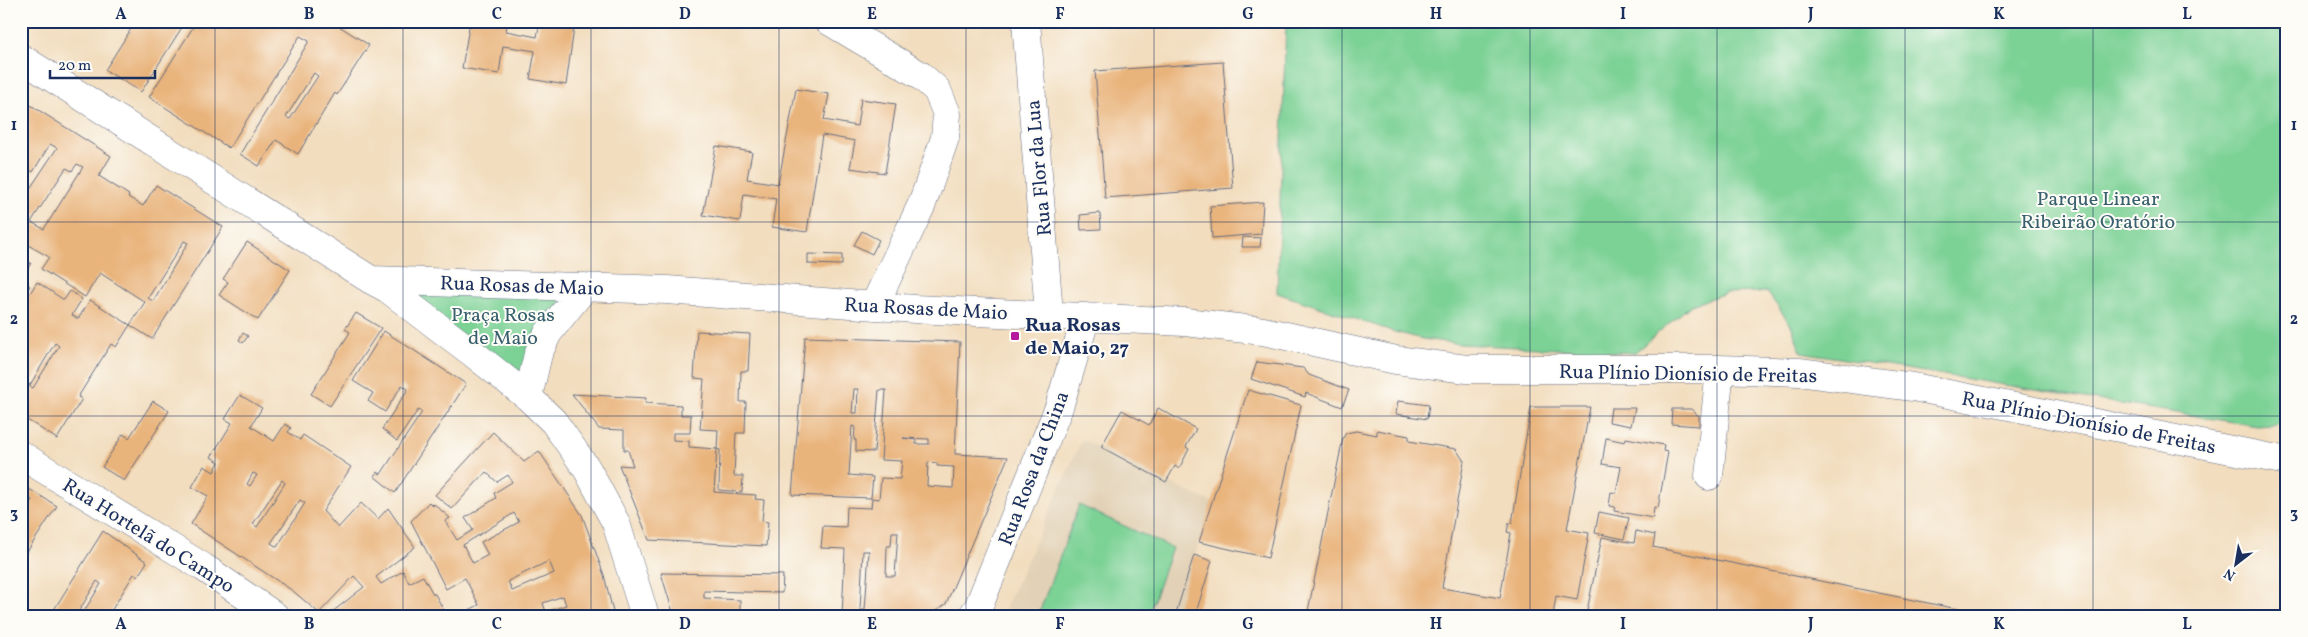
<svg xmlns="http://www.w3.org/2000/svg" width="2308" height="637" font-family="Vollkorn,serif">
<rect width="100%" height="100%" fill="#fdfcf7"/>
<filter id="ink" filterUnits="userSpaceOnUse"><feTurbulence type="fractalNoise" baseFrequency=".02" numOctaves="2"/><feDisplacementMap in="SourceGraphic" scale="10" xChannelSelector="R" yChannelSelector="G"/><feConvolveMatrix kernelMatrix="1 2 1 2 8 2 1 2 1" color-interpolation-filters="sRGB"/></filter>
<filter id="wash" filterUnits="userSpaceOnUse"><feTurbulence type="fractalNoise" baseFrequency=".0096" numOctaves="4" result="noise"/><feDisplacementMap in="SourceGraphic" scale="20" xChannelSelector="R" yChannelSelector="G"/><feGaussianBlur stdDeviation="1.12" result="paint"/><feColorMatrix in="noise" values="0 0 0 0 0 0 0 0 0 0 0 0 0 0 0 0 0 1.4 0 .05"/><feComposite in="paint" operator="in"/></filter>
<g filter="url(#wash)">
<rect width="100%" height="100%" fill="#f2ddbe"/>
<path fill="#e2d1b6" d="M1082,439L1166,482L1212,502L1175,616H1002Z"/>
<path fill="#7cd195" stroke="#4c807a" d="M1286,21H2287V424L2257,426L1801,352L1791,325L1767,292L1726,293L1691,305L1634,353L1460,344L1423,339L1395,332L1277,293Z
M394,287L581,290L525,391Z
M1079,505L1172,548L1148,616H1038Z"/>
<g id="blocks">
<path fill="#e9b47b" fill-rule="evenodd" d="M136,21H186L141,92L105,70Z
M197,21H331L369,45L337,95L335,93L298,154L276,140L259,166L240,154L309,41L300,36L229,148L149,97ZM314,73L318,76L290,119L286,117Z
M470,21H508L506,31L537,37L540,21H575L566,85L530,79L535,51L503,46L499,74L462,68Z
M623,21H645L644,26Z
M1223,62L1233,188L1105,198L1095,71Z
M796,89L829,94L824,120L857,126L861,99L896,104L885,173L850,168L855,141L822,135L807,232L772,227L776,199L744,194L740,221L703,215L716,146L752,152L747,179L778,184Z
M21,99L111,156L99,176L129,195L128,197L143,206L156,185L223,227L152,339L130,325L145,302L100,273L85,297L41,269L49,257L21,241V202L57,148L50,144L33,172L27,168L21,177ZM77,164L83,167L44,229L31,222L66,168L72,171ZM184,241L188,243L153,301L148,298Z
M1263,202L1261,234L1212,238L1210,206Z
M1100,213L1101,229L1081,230L1080,215Z
M862,231L879,240L872,254L854,245Z
M1243,237L1261,238L1260,247H1242Z
M247,242L290,270L258,320L219,295L228,282L223,279Z
M808,254L842,255V265L808,264Z
M21,257L31,263L21,281L30,286L21,299Z
M37,282L64,300L70,291L82,299L72,315L78,319L90,300L130,325L116,347L111,344L78,397L82,399L57,439L21,416V390L25,393L29,386L33,388L59,346L55,343L30,385L21,379V307Z
M356,313L381,328L330,406L311,394L350,332L345,329Z
M384,331L466,384L395,493L374,476L377,472L381,474L422,412L418,410L397,441L382,429L408,389L402,385L385,412L368,401L373,393L353,381Z
M697,331L750,334L748,371H741L740,402H746L745,433H736L734,476H743L742,492L719,490L720,450L717,449L714,492L756,495L755,499L764,500L762,521L768,522L766,546L649,540L619,465L633,466L628,450H624V430L599,429L572,394L646,398L645,403L681,405V415H691L690,433H673V440L689,441V447L717,449L718,430L700,429L704,379L694,378Z
M243,333L248,336L243,343L239,340Z
M805,337L960,342L955,454L1008,457L946,604L928,616H842L845,549L821,548L823,526L846,527L847,507L871,508L872,498L879,499L881,478L900,479L902,461L881,460L886,390H879L874,452L856,451V440H854L855,427L852,426L849,475L873,477L871,498L792,495ZM854,389H858L857,413H852ZM903,438L929,439V444H916V440ZM928,462L937,463V466L954,467L953,488L927,486ZM892,532H898L895,576H886L887,546H891ZM863,551H869L865,610H860Z
M1257,362L1303,368L1309,375L1349,390L1342,407L1306,393L1305,397L1251,379Z
M1248,390L1301,405L1268,558L1199,542Z
M240,395L262,408L251,426L274,441L285,424L291,428L288,432L300,440L303,435L351,467L323,511L338,528L361,503L378,519L388,508L415,547L376,577L381,584L403,571L409,583L423,576L433,594H435L447,616H406L404,610L394,616H327L364,587L354,576L319,613L293,591L191,524L208,496L192,487L204,466L214,472L219,462L211,457L232,423L225,419ZM253,473L257,475L250,486L247,484ZM282,480L285,483L257,527L253,524ZM300,500L305,503L277,547L271,543Z
M153,401L169,411L124,481L102,467L123,434L129,438Z
M1398,401L1429,405L1427,419L1396,414Z
M1531,407H1590L1567,529L1589,533L1577,600L1556,596L1553,616H1307L1343,438L1346,433L1356,431L1377,435V430L1409,436V441L1456,449L1464,461L1442,588L1500,598L1511,533L1507,532L1509,523H1512Z
M1158,408L1196,429L1186,447L1189,449L1179,469L1175,466L1166,482L1101,447L1122,410L1149,425Z
M1611,408H1635L1631,426L1609,422Z
M1672,409H1691L1699,416V426L1671,424Z
M493,432L524,462L539,451L582,515L604,575L614,616H457L479,605L465,578L446,589L411,521L429,502L433,506L434,504L450,518L445,521L457,540L473,530L465,518L496,498L494,493L512,482L508,475L497,482L486,472L452,509L435,495ZM514,513L519,522L481,542L488,555L473,563L463,545ZM549,561L554,573L512,591L508,581ZM563,596L566,605L546,612L543,603Z
M1606,438L1625,442L1626,438L1664,445L1663,451L1668,452L1658,508L1654,507L1653,518L1614,511L1615,507L1609,506L1611,492L1616,493L1621,467L1602,464Z
M21,484L57,506L21,561V517L32,500L24,495L21,500Z
M1599,512L1629,518L1624,539L1595,533Z
M103,531L147,562L138,576L134,574L108,616H81L101,584L97,581L76,616H50Z
M1636,531L1655,535L1653,547L1992,616H1586L1602,537L1634,543Z
M1194,555L1212,561L1195,616H1175Z
M661,573L783,575L782,593L704,591V598L740,600V616H674Z"/>
</g>
</g>
<g filter="url(#ink)">
<use href="#blocks" fill-opacity="0" stroke="#666c80" stroke-width="1"/>
<g fill="none" stroke-linecap="round" stroke-linejoin="round">
<g stroke="#666c80" stroke-width="29">
<path id="minor" d="M829,21L920,75L937,90L947,114L945,138L922,204L874,306
M1026,21L1049,314
M21,58L371,280L667,290L915,309L1185,322L1263,331L1396,360L1467,369H1720L1799,372L1913,387L2287,461
M373,281L388,289L470,351L528,397L554,422L587,469L616,523L645,616
M528,397L538,354L548,333L585,287
M21,455L203,567L275,616
M1709,476L1720,369
M972,616L978,608L1059,407L1086,317"/>
</g>
<use href="#minor" stroke="#fff" stroke-width="28"/>
</g>
</g>
<path fill="none" stroke="#1b2f5e" stroke-width="1" stroke-opacity="0.55" d="M215,21V616M403,21V616M591,21V616M779,21V616M966,21V616M1154,21V616M1342,21V616M1530,21V616M1717,21V616M1905,21V616M2093,21V616M21,222H2287M21,416H2287"/>
<rect fill="#b5179e" stroke="#fdfcf7" stroke-width="2" x="1010" y="331" width="10" height="10" rx="2.5"/>
<g text-anchor="middle" stroke-width="4" stroke-linejoin="round" paint-order="stroke">
<g font-size="20" fill="#1b2f5e" stroke="#fdfcf7">
<text transform="translate(1038 168) rotate(-95)" y="7">Rua Flor da Lua</text>
<text transform="translate(522 285) rotate(2)" y="7">Rua Rosas de Maio</text>
<text transform="translate(926 308) rotate(3)" y="7">Rua Rosas de Maio</text>
<text transform="translate(1688 373) rotate(1)" y="7">Rua Plínio Dionísio de Freitas</text>
<text transform="translate(2089 422) rotate(11)" y="7">Rua Plínio Dionísio de Freitas</text>
<text transform="translate(1033 468) rotate(-69)" y="7">Rua Rosa da China</text>
<text transform="translate(149 535) rotate(32)" y="7">Rua Hortelã do Campo</text>
</g>
<g font-size="20" fill="#38606e" stroke="#fdfcf7">
<text x="2098" y="205">Parque Linear<tspan x="2098" dy="23">Ribeirão Oratório</tspan></text>
<text x="503" y="321">Praça Rosas<tspan x="503" dy="23">de Maio</tspan></text>
</g>
<g font-size="20" font-weight="bold" fill="#1b2f5e" stroke="#fdfcf7" text-anchor="start">
<text x="1025" y="331">Rua Rosas<tspan x="1025" dy="23">de Maio, 27</tspan></text>
</g>
</g>
<rect width="2308" height="637" fill="none" stroke="#fdfcf7" stroke-width="55"/>
<g transform="translate(2236 564) rotate(211)" stroke="#fdfcf7" stroke-width="4" paint-order="stroke">
<path d="M0-4L9 19L0 12L-9 19Z" fill="#1b2f5e"/>
<text y="-8" font-size="14" font-weight="bold" text-anchor="middle" fill="#1b2f5e">N</text>
</g>
<path d="M50 70v8h105v-8" fill="none" stroke="#1b2f5e" stroke-width="2.5"/>
<text x="58" y="70" font-size="15" fill="#1b2f5e" stroke="#fdfcf7" stroke-width="4" paint-order="stroke">20 m</text>
<rect x="28" y="28" width="2252" height="582" fill="none" stroke="#1b2f5e" stroke-width="2"/>
<g font-size="16" text-anchor="middle" font-weight="bold" fill="#1b2f5e">
<text x="121" y="19">A</text>
<text x="309" y="19">B</text>
<text x="497" y="19">C</text>
<text x="685" y="19">D</text>
<text x="872" y="19">E</text>
<text x="1060" y="19">F</text>
<text x="1248" y="19">G</text>
<text x="1436" y="19">H</text>
<text x="1623" y="19">I</text>
<text x="1811" y="19">J</text>
<text x="1999" y="19">K</text>
<text x="2187" y="19">L</text>
<text x="14" y="130">1</text>
<text x="2294" y="130">1</text>
<text x="14" y="324">2</text>
<text x="2294" y="324">2</text>
<text x="14" y="518">3</text>
<text x="2294" y="518">3</text>
<text x="121" y="629">A</text>
<text x="309" y="629">B</text>
<text x="497" y="629">C</text>
<text x="685" y="629">D</text>
<text x="872" y="629">E</text>
<text x="1060" y="629">F</text>
<text x="1248" y="629">G</text>
<text x="1436" y="629">H</text>
<text x="1623" y="629">I</text>
<text x="1811" y="629">J</text>
<text x="1999" y="629">K</text>
<text x="2187" y="629">L</text>
</g>
</svg>
